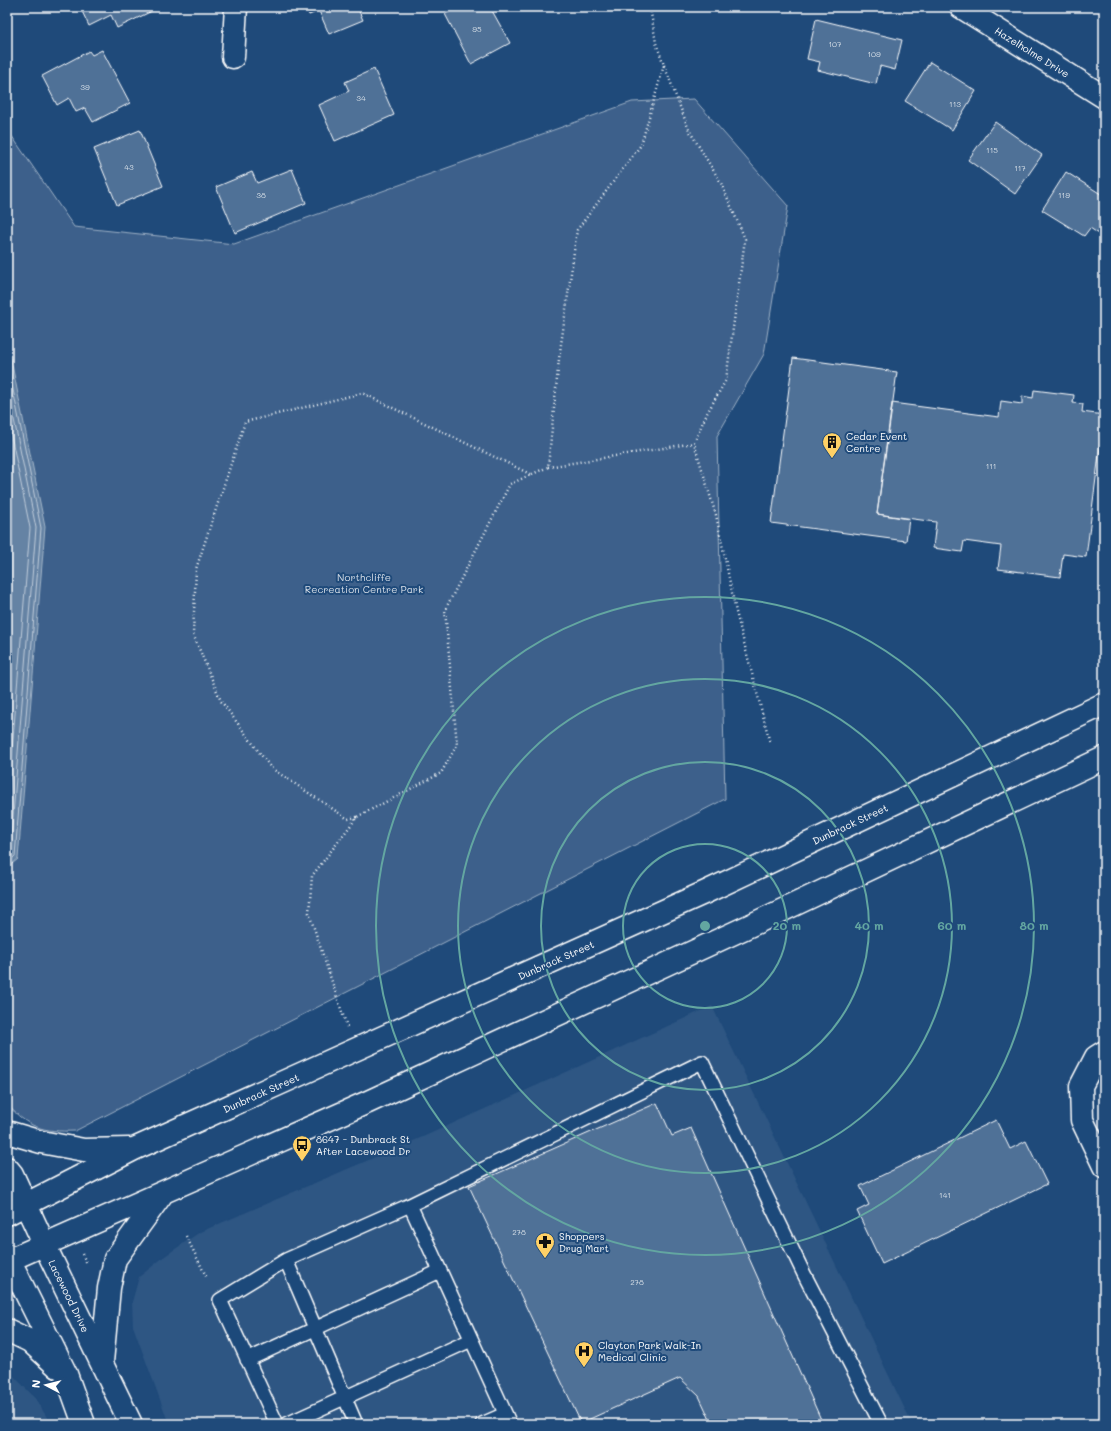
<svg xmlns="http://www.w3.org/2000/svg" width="1111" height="1431" font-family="Mali,sans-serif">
<rect width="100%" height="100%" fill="#1f4a7a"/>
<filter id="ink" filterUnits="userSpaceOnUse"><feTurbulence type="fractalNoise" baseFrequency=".025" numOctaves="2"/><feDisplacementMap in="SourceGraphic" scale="8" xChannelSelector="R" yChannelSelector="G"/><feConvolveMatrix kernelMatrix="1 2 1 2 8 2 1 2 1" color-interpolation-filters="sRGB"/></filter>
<g filter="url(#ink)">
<path fill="#2e5683" d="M712,1006L912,1424H169L133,1326L132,1302L139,1277L165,1256L200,1232L425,1136Z
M7,1369L35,1398L51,1424H7Z"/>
<path fill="#3c618b" stroke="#9eb0c5" d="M694,99L788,206L764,354L717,436L725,799L75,1131C43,1132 28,1128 7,1104V129L74,227L234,244L632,102Z"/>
<path fill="#6583a4" stroke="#a3b5c8" d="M7,340L45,527L18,859L7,868Z"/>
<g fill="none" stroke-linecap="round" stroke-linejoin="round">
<path stroke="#c1cddb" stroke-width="1" d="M7,360L41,528L15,856L7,863
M7,385L36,528L10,853L7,856
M7,415L30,528L7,813"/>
</g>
<path fill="#507197" stroke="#fff" d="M80,7H150L152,11L117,28L111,15L89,26Z
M306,7H357L363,20L329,34L319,11L309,15Z
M459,7H490L510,43L471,64L445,14Z
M816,19L902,40L895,70L880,66L876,84L818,70L820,62L807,59Z
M102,50L130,103L93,122L85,108L76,112L69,98L57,105L42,76L89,51L92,55Z
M930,62L976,91L952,130L905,101Z
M374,69L394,115L335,141L319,105L349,91L345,82Z
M995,122L1042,155L1015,194L968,160Z
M140,130L163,186L117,205L94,149Z
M292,169L306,203L235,233L216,187L252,172L257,183Z
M1066,172L1104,196V225L1099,234L1090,228L1084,236L1042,210Z
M793,358L897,372L877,514L909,519L906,541L771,523Z
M1034,390L1074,395L1073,403L1083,404L1082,412L1104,415L1086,557L1063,554L1060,577L998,569L1001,546L964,541L962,552L933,548L936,522L877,514L892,403L999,417L1001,401L1022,404V396L1033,398Z
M657,1103L672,1136L691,1128L823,1424H712L699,1396L680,1378L581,1423L469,1186Z
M996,1120L1010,1149L1026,1141L1047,1184L882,1264L857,1211L869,1205L860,1186Z"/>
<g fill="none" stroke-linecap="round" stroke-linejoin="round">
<g stroke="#fff" stroke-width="16">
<path id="service" d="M410,1205L702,1062L803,1272L881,1424
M247,1360L440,1271
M277,1424L220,1300L286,1260
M287,1424L471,1340
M356,1424L286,1260L410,1205L510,1424
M482,1424L505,1414"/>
</g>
<g stroke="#fff" stroke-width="25">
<path id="minor" d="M961,7L1104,97
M233,57L236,7
M1104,1052L1096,1057L1081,1086L1082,1120L1104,1166"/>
</g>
<g stroke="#fff" stroke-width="25">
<path id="secondary" d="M7,1132L41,1142L84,1150L129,1149
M7,1168L12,1174L44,1244L131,1424
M7,1214L134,1149L706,892L1104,704
M7,1255L66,1374L84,1424
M7,1261L368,1102L749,926L1104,758
M7,1330L30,1341L58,1367
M102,1362L109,1288L115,1259L162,1194"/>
</g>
<path stroke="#fff" stroke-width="2.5" stroke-dasharray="1 3" stroke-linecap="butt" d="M664,65L689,130L721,183L745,239L726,380L706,415L694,443L716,515L736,612L770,743
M548,467L694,443
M357,817L348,819L271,768L221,701L193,634L196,569L245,422L362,393L530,474
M347,1027L309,913L312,876L357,817L441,773L457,745L445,610L510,484L548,467L559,359L577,230L641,145L664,65L656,43L650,7
M186,1236L207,1278
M82,1254L87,1264"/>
<use href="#service" stroke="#1f4a7a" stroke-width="13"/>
<use href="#minor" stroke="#1f4a7a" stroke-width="22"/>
<use href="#secondary" stroke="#1f4a7a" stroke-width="22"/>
</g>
</g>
<g fill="none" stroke="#63a6a1" stroke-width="2">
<circle cx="705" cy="926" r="82"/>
<circle cx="705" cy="926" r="164"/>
<circle cx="705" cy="926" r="247"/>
<circle cx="705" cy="926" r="329"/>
</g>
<defs>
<g id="building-pin" transform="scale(1)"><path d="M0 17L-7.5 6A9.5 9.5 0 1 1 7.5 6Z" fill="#ffd166" stroke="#1f4a7a"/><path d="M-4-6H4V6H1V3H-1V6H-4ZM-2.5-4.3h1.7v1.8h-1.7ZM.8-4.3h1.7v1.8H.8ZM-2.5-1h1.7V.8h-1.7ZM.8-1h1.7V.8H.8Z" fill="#111"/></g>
<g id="bus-pin" transform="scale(1)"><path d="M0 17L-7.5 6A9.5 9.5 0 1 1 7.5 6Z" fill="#ffd166" stroke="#1f4a7a"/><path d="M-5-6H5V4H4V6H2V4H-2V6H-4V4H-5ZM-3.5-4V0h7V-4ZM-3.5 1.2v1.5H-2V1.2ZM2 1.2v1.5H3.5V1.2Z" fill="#111"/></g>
<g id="pharmacy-pin" transform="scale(1)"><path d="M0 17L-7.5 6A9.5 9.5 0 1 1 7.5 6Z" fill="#ffd166" stroke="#1f4a7a"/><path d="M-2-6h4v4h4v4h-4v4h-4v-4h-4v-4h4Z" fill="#111"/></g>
<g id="hospital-pin" transform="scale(1)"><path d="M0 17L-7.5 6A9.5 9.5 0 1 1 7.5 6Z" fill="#ffd166" stroke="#1f4a7a"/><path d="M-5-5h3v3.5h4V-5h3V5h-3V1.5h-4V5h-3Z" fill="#111"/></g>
</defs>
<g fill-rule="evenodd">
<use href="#building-pin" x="832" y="442"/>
<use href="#bus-pin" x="302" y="1145"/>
<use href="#pharmacy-pin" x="545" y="1242"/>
<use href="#hospital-pin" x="584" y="1351"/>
</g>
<g text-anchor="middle" stroke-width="4" stroke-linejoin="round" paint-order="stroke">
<g font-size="8" fill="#d3dce5">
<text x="477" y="32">95</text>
<text x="835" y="47">107</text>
<text x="874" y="57">109</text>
<text x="85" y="90">39</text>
<text x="361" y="101">34</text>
<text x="955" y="107">113</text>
<text x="992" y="153">115</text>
<text x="129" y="170">43</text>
<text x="1020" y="171">117</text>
<text x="261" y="198">38</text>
<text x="1064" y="198">119</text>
<text x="991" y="469">111</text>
<text x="945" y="1198">141</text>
<text x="519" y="1235">278</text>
<text x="637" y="1285">278</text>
</g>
<g font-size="10" fill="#fff" stroke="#1f4a7a">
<text transform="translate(1032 52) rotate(32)" y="4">Hazelholme Drive</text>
<text transform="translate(850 824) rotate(-25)" y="4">Dunbrack Street</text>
<text transform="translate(556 960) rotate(-24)" y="4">Dunbrack Street</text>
<text transform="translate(261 1093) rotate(-24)" y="4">Dunbrack Street</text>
<text transform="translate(69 1296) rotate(64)" y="4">Lacewood Drive</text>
</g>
<g font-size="10" fill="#fff" stroke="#1f4a7a" text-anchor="start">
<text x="846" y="440">Cedar Event<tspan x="846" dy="12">Centre</tspan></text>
<text x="316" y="1143">8647 - Dunbrack St<tspan x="316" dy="12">After Lacewood Dr</tspan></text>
<text x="559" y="1240">Shoppers<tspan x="559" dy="12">Drug Mart</tspan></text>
<text x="598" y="1349">Clayton Park Walk-In<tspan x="598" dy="12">Medical Clinic</tspan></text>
</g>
<g font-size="10" fill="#d8dfe8" stroke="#1f4a7a">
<text x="364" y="581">Northcliffe<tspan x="364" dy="12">Recreation Centre Park</tspan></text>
</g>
</g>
<circle cx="705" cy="926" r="6" fill="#63a6a1" stroke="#1f4a7a" stroke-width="2"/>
<g font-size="12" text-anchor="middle" font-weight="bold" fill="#63a6a1" stroke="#1f4a7a" stroke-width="4" stroke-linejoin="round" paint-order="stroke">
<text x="787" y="930">20 m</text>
<text x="869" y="930">40 m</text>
<text x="952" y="930">60 m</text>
<text x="1034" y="930">80 m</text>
</g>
<rect width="1111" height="1431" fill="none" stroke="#1f4a7a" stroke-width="24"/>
<rect x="12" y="12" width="1087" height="1407" fill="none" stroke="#fff" stroke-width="1.5" filter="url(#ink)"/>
<g transform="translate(46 1385) rotate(277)" stroke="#1f4a7a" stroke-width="3" paint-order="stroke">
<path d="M0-3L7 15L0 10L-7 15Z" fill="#ffffff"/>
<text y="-6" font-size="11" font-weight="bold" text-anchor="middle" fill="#ffffff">N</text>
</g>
</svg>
